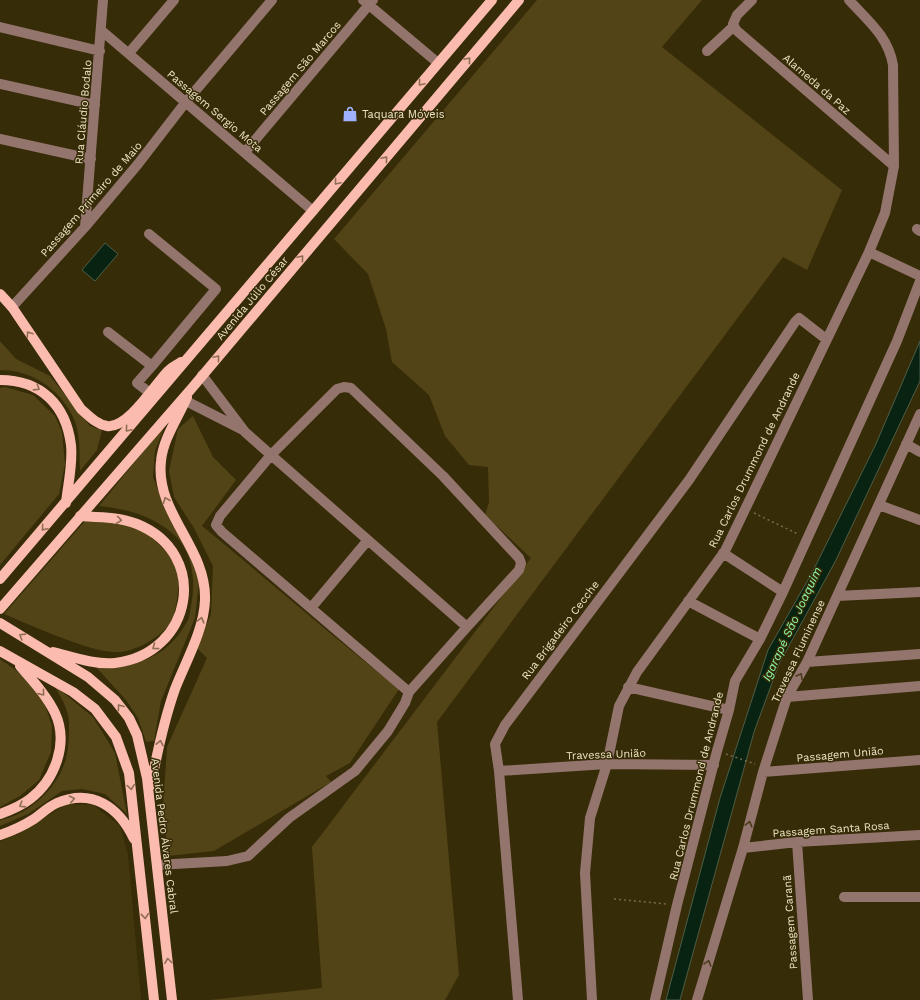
<svg xmlns="http://www.w3.org/2000/svg" width="920" height="1000" font-family="'Work Sans',sans-serif">
<rect width="100%" height="100%" fill="#372c08"/>
<path fill="#43370d" d="M67,804L93,805L120,826L128,855L141,1000H0V841L18,834Z"/>
<path fill="#524416" d="M537,0H702L662,47L842,190L807,270L783,257L437,722L459,975L445,1000H209L322,988L312,847L531,558L485,515L489,502L488,467L469,465L445,436L429,395L392,362L386,329L368,274L334,239Z
M0,341L16,359L50,376L90,426L102,430L97,450L80,471C79,454 81,432 73,417C59,388 31,370 0,370Z
M5,387L33,395L55,416L62,432L65,464L59,494L0,565V388Z
M193,416L213,457L236,480L202,526C268,580 332,636 399,689L350,763L326,776L331,782L214,851L168,856L163,806L167,747L207,658L197,648L211,614L213,566L194,528L174,497L169,471L178,429Z
M165,425L155,451L153,477L166,511L195,563L199,583L195,618L161,701L154,741L146,742L138,718L126,700L95,666C116,666 139,665 157,654C170,647 181,633 188,620C190,616 190,610 191,606C196,581 193,550 172,533C151,515 126,509 99,506Z
M85,521C103,522 125,521 142,531C158,541 173,556 178,574C180,583 176,615 171,622C161,637 137,651 119,652C93,654 31,625 4,614Z
M0,659L21,674L44,702L52,726L51,752L39,780L20,796L0,807Z
M54,685L93,717L115,753L127,814L105,794L82,789L62,791L28,814L0,826V820C29,815 59,787 66,758C69,748 69,732 69,721C68,708 60,696 54,685Z"/>
<path fill="#082311" stroke="#4d5d46" d="M105,243L118,254L95,281L82,270Z
M920,341V381L836,560L779,664L754,732L680,1000H666L720,798L768,650L813,571L875,446Z"/>
<g fill="none" stroke-linecap="round" stroke-linejoin="round">
<path stroke="#786d4a" stroke-width="1.5" stroke-dasharray="2 3" stroke-linecap="butt" d="M754,513L798,534
M726,754L755,764
M614,899L667,904"/>
<path stroke="#94756e" stroke-width="10" d="M363,0L438,63
M752,0L737,15L733,24L736,30L894,166
M0,27L100,51
M102,31L313,211
M707,51L734,26
M129,53L174,0
M0,84L95,105
M0,139L91,159
M245,152L373,0
M85,227L103,0
M917,229L920,231
M149,234L216,289L152,366
M869,252L920,276
M12,307L85,227L138,164L185,103L272,0
M108,332L152,366L137,383L150,393
M186,401L243,430
M906,444L920,452
M879,505L920,520
M723,553L783,592
M837,596L920,592
M688,601L760,639
M311,608L368,540
M807,662L920,654
M628,687L729,710
M409,692L467,627
M787,697L920,686
M499,771L607,764L714,765
M763,772L920,760
M797,842L808,1000
M743,848L797,842L920,835
M157,865L227,861L248,856L289,818L355,771L388,731L405,703L409,692L222,532L216,525L220,516L271,455L337,389L344,387L351,388L443,476L519,558L521,563L519,570L467,627L271,455L245,432L202,375
M844,897H920
M518,1000L499,771L495,744L505,725L689,480L795,322L799,318L826,339
M592,1000L585,873L590,818L607,764L619,706L637,672L725,551L869,252L885,213L894,166L893,65C888,36 868,21 849,0
M655,1000L677,905L717,751L729,710L735,681L760,639L783,592L897,341L920,281
M697,1000L743,848L763,772L787,697L807,662L920,414"/>
<path stroke="#fbbcaf" stroke-width="10" d="M0,294L12,307L81,409C89,416 96,424 107,426C128,429 155,384 168,371C172,367 177,365 181,362
M0,380C41,380 66,405 71,445C73,464 68,484 66,503
M0,579L492,0
M0,609L192,388L519,0
M0,623L88,677L115,700L129,718L137,735L147,778L172,1000
M0,651L73,692L95,709L116,737L129,773L154,1000
M53,652C73,657 95,665 115,663C193,654 211,554 137,524C120,517 98,517 80,516
M151,785C157,753 164,720 175,689C186,661 204,630 205,600C207,548 155,513 161,461C163,439 178,418 187,397
M0,814C11,810 21,806 30,799C55,780 69,743 55,713C47,696 33,681 20,666
M0,835C12,831 23,826 34,819C41,814 48,807 57,803C92,788 119,807 134,839"/>
</g>
<defs><path id="oneway-chevron" d="M-2-3.5L2.5 0L-2 3.5" fill="none" stroke-width="1.6" stroke-linecap="round" stroke-linejoin="round"/></defs>
<g stroke="#8f6d53">
<use href="#oneway-chevron" transform="translate(468 60) rotate(-50)"/>
<use href="#oneway-chevron" transform="translate(421 83) rotate(130)"/>
<use href="#oneway-chevron" transform="translate(385 159) rotate(-50)"/>
<use href="#oneway-chevron" transform="translate(337 182) rotate(130)"/>
<use href="#oneway-chevron" transform="translate(301 258) rotate(-50)"/>
<use href="#oneway-chevron" transform="translate(29 334) rotate(-124)"/>
<use href="#oneway-chevron" transform="translate(217 358) rotate(-50)"/>
<use href="#oneway-chevron" transform="translate(37 388) rotate(32)"/>
<use href="#oneway-chevron" transform="translate(128 429) rotate(130)"/>
<use href="#oneway-chevron" transform="translate(166 500) rotate(-112)"/>
<use href="#oneway-chevron" transform="translate(119 520) rotate(8)"/>
<use href="#oneway-chevron" transform="translate(44 528) rotate(131)"/>
<use href="#oneway-chevron" transform="translate(201 620) rotate(-75)"/>
<use href="#oneway-chevron" transform="translate(22 636) rotate(-148)"/>
<use href="#oneway-chevron" transform="translate(155 647) rotate(144)"/>
<use href="#oneway-chevron" transform="translate(42 693) rotate(51)"/>
<use href="#oneway-chevron" transform="translate(120 707) rotate(-127)"/>
<use href="#oneway-chevron" transform="translate(160 743) rotate(-78)"/>
<use href="#oneway-chevron" transform="translate(131 787) rotate(82)"/>
<use href="#oneway-chevron" transform="translate(72 799) rotate(-12)"/>
<use href="#oneway-chevron" transform="translate(22 805) rotate(148)"/>
<use href="#oneway-chevron" transform="translate(145 916) rotate(84)"/>
<use href="#oneway-chevron" transform="translate(168 961) rotate(-97)"/>
</g>
<g stroke="#4a3b1c">
<use href="#oneway-chevron" transform="translate(800 676) rotate(-59)"/>
<use href="#oneway-chevron" transform="translate(749 824) rotate(-75)"/>
<use href="#oneway-chevron" transform="translate(708 963) rotate(-73)"/>
</g>
<defs>
<g id="shop-bare" transform="scale(1.2)"><path d="M-5-2.5h2.3a2.7 3.5 0 0 1 5.4 0H5L5.5 6h-11ZM-1.5-2.5h3a1.5 2.3 0 0 0-3 0Z" fill="#9fb3fd" stroke="#372c08" stroke-width="2.5" paint-order="stroke"/></g>
</defs>
<g fill-rule="evenodd">
<use href="#shop-bare" x="350" y="114"/>
</g>
<g text-anchor="middle" stroke-width="3" stroke-linejoin="round" paint-order="stroke">
<g font-size="11" fill="#eee3c2" stroke="#372c08">
<text transform="translate(300 68) rotate(-50)" y="4">Passagem São Marcos</text>
<text transform="translate(817 84) rotate(41)" y="4">Alameda da Paz</text>
<text transform="translate(215 111) rotate(40)" y="4">Passagem Sergio Mota</text>
<text transform="translate(83 112) rotate(-85)" y="4">Rua Cláudio Bodalo</text>
<text transform="translate(91 199) rotate(-49)" y="4">Passagem Primeiro de Maio</text>
<text transform="translate(252 298) rotate(-50)" y="4">Avenida Júlio César</text>
<text transform="translate(754 460) rotate(-64)" y="4">Rua Carlos Drummond de Andrande</text>
<text transform="translate(560 630) rotate(-53)" y="4">Rua Brigadeiro Cecche</text>
<text transform="translate(798 651) rotate(-65)" y="4">Travessa Fluminense</text>
<text transform="translate(606 754) rotate(-2)" y="4">Travessa União</text>
<text transform="translate(840 754) rotate(-5)" y="4">Passagem União</text>
<text transform="translate(696 786) rotate(-76)" y="4">Rua Carlos Drummond de Andrande</text>
<text transform="translate(831 829) rotate(-4)" y="4">Passagem Santa Rosa</text>
<text transform="translate(165 836) rotate(83)" y="4">Avenida Pedro Álvares Cabral</text>
<text transform="translate(790 922) rotate(-94)" y="4">Passagem Caranã</text>
</g>
<g font-size="11" fill="#eee3c2" stroke="#372c08" text-anchor="start">
<text x="362" y="118">Taquara Móveis</text>
</g>
<g font-size="12" font-style="italic" fill="#8bf9aa" stroke="#372c08">
<text transform="translate(792 624) rotate(-65)" y="4">Igarapé São Joaquim</text>
</g>
</g>
</svg>
